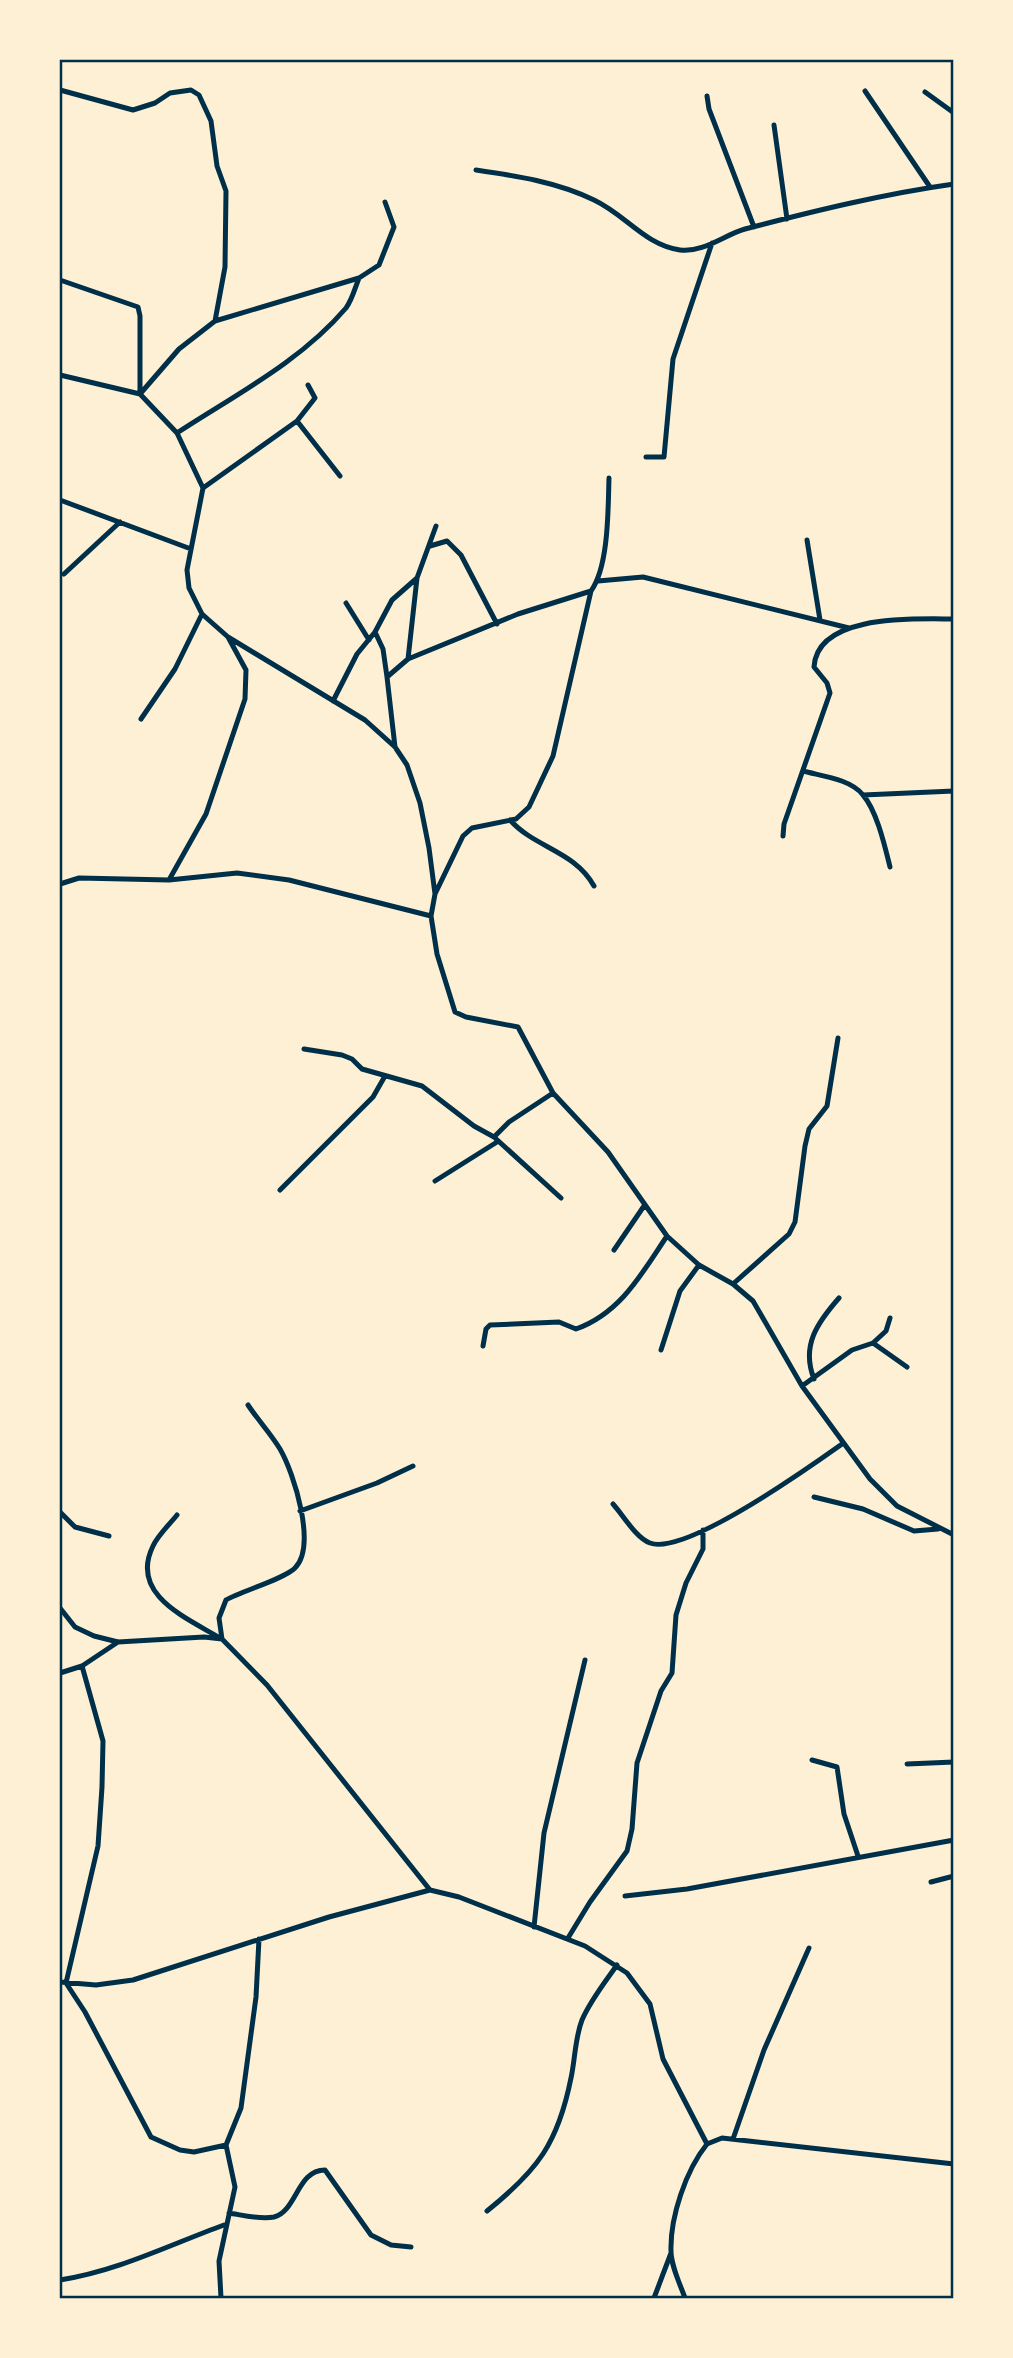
<svg xmlns="http://www.w3.org/2000/svg" width="1013" height="2358" font-family="Arial,sans-serif">
<rect width="100%" height="100%" fill="#fdf0d5"/>
<g fill="none" stroke-linecap="round" stroke-linejoin="round">
<path stroke="#003049" stroke-width="5" d="M60,90L133,110L155,103L170,93L191,90L199,95L211,121L217,166L226,191L225,267L215,321L179,349L140,394
M865,91L930,187
M925,92L954,113
M707,96L709,109L754,227
M774,125L787,219
M476,170C517,176 557,182 594,200C626,215 645,245 680,250C703,253 724,235 745,229C814,211 883,194 954,184
M60,280L138,307L140,316V394
M215,321L359,278L379,265L394,227L385,202
M60,375L140,394L177,433L203,488L187,570L189,588L202,614L228,637L365,720L395,747L407,765L420,803L429,848L435,894L431,916L437,954L455,1012L466,1017L518,1027L553,1093L608,1152L667,1236L699,1265L733,1284L753,1301L802,1386L870,1479L897,1506L954,1535
M297,421L340,476
M177,433C235,395 300,362 346,308C352,300 355,288 359,278
M646,457H664L673,359L712,243
M203,488L297,421L315,398L308,385
M60,500L191,549
M807,540L820,620
M430,546L447,541L461,555L497,624
M64,574L120,522
M598,581L643,577L849,628
M346,603L369,640
M375,632L383,649L387,677
M408,659L518,614L591,591
M333,701L357,654L375,632L392,600L417,578
M141,719L175,669L202,614
M395,747L387,677L408,659L417,578L436,526
M803,771C821,776 851,779 863,795C877,811 885,847 890,867
M863,795L954,791
M510,820C535,848 575,851 594,886
M783,836L784,824L830,693L827,683L814,667C817,613 917,619 954,619
M169,880L206,814L245,699L246,670L228,637
M60,884L79,878L169,880L237,873L289,880L431,916
M435,894L463,836L472,828L516,819L529,807L553,756L591,591C609,566 608,508 609,478
M304,1049L342,1055L352,1059L362,1069L422,1086L474,1126L494,1137
M553,1093L509,1122L494,1137L561,1198
M435,1181L497,1142
M280,1190L373,1097L385,1076
M614,1250L644,1206
M733,1284L789,1234L795,1222L805,1146L809,1129L827,1106L838,1038
M873,1343L907,1367
M483,1346L486,1329L490,1325L559,1322L576,1329C621,1313 642,1273 667,1236
M661,1350L680,1291L699,1265
M814,1379C801,1346 817,1323 839,1298
M802,1386L852,1350L873,1343L886,1331L890,1318
M814,1497L863,1509L914,1531L938,1529
M613,1504C623,1515 636,1538 650,1543C685,1556 811,1466 842,1444
M300,1511L377,1483L413,1466
M60,1512L75,1527L109,1536
M177,1515C169,1525 158,1535 153,1546C129,1595 187,1618 220,1638
M60,1608L75,1627L94,1636L118,1642L204,1637L222,1639L267,1685L430,1890
M222,1639L219,1618L226,1600C242,1591 284,1579 295,1568C317,1546 294,1473 280,1449C271,1434 258,1420 248,1405
M82,1666L103,1741L102,1787L98,1846L66,1983L85,2012L151,2137L180,2150L194,2152L226,2145
M60,1673L82,1666L118,1642
M812,1760L837,1767L844,1814L858,1856
M907,1764L954,1762
M931,1882L954,1876
M625,1896L687,1889L954,1840
M534,1927L544,1833L585,1660
M568,1938L590,1902L627,1851L632,1829L637,1763L661,1691L672,1673L676,1615L686,1583L703,1549V1530
M60,1982L96,1985L133,1980L329,1917L430,1890L459,1897L585,1946L627,1973L650,2004L663,2059L707,2144L722,2138L954,2164
M733,2139L764,2050L809,1948
M487,2211C538,2170 558,2143 571,2078C575,2060 575,2038 582,2020C590,2001 605,1982 617,1965
M229,2213C242,2215 260,2220 274,2217C297,2211 297,2170 325,2170L371,2235L391,2245L411,2247
M60,2280C118,2271 169,2245 224,2225
M221,2298L219,2261L235,2187L226,2145L241,2108L256,1997L259,1939
M654,2298L671,2253
M685,2298C680,2284 671,2266 671,2251C670,2217 686,2170 707,2144"/>
</g>
<rect width="1013" height="2358" fill="none" stroke="#fdf0d5" stroke-width="122"/>
<rect x="61" y="61" width="891" height="2236" fill="none" stroke="#003049" stroke-width="2.5"/>
</svg>
